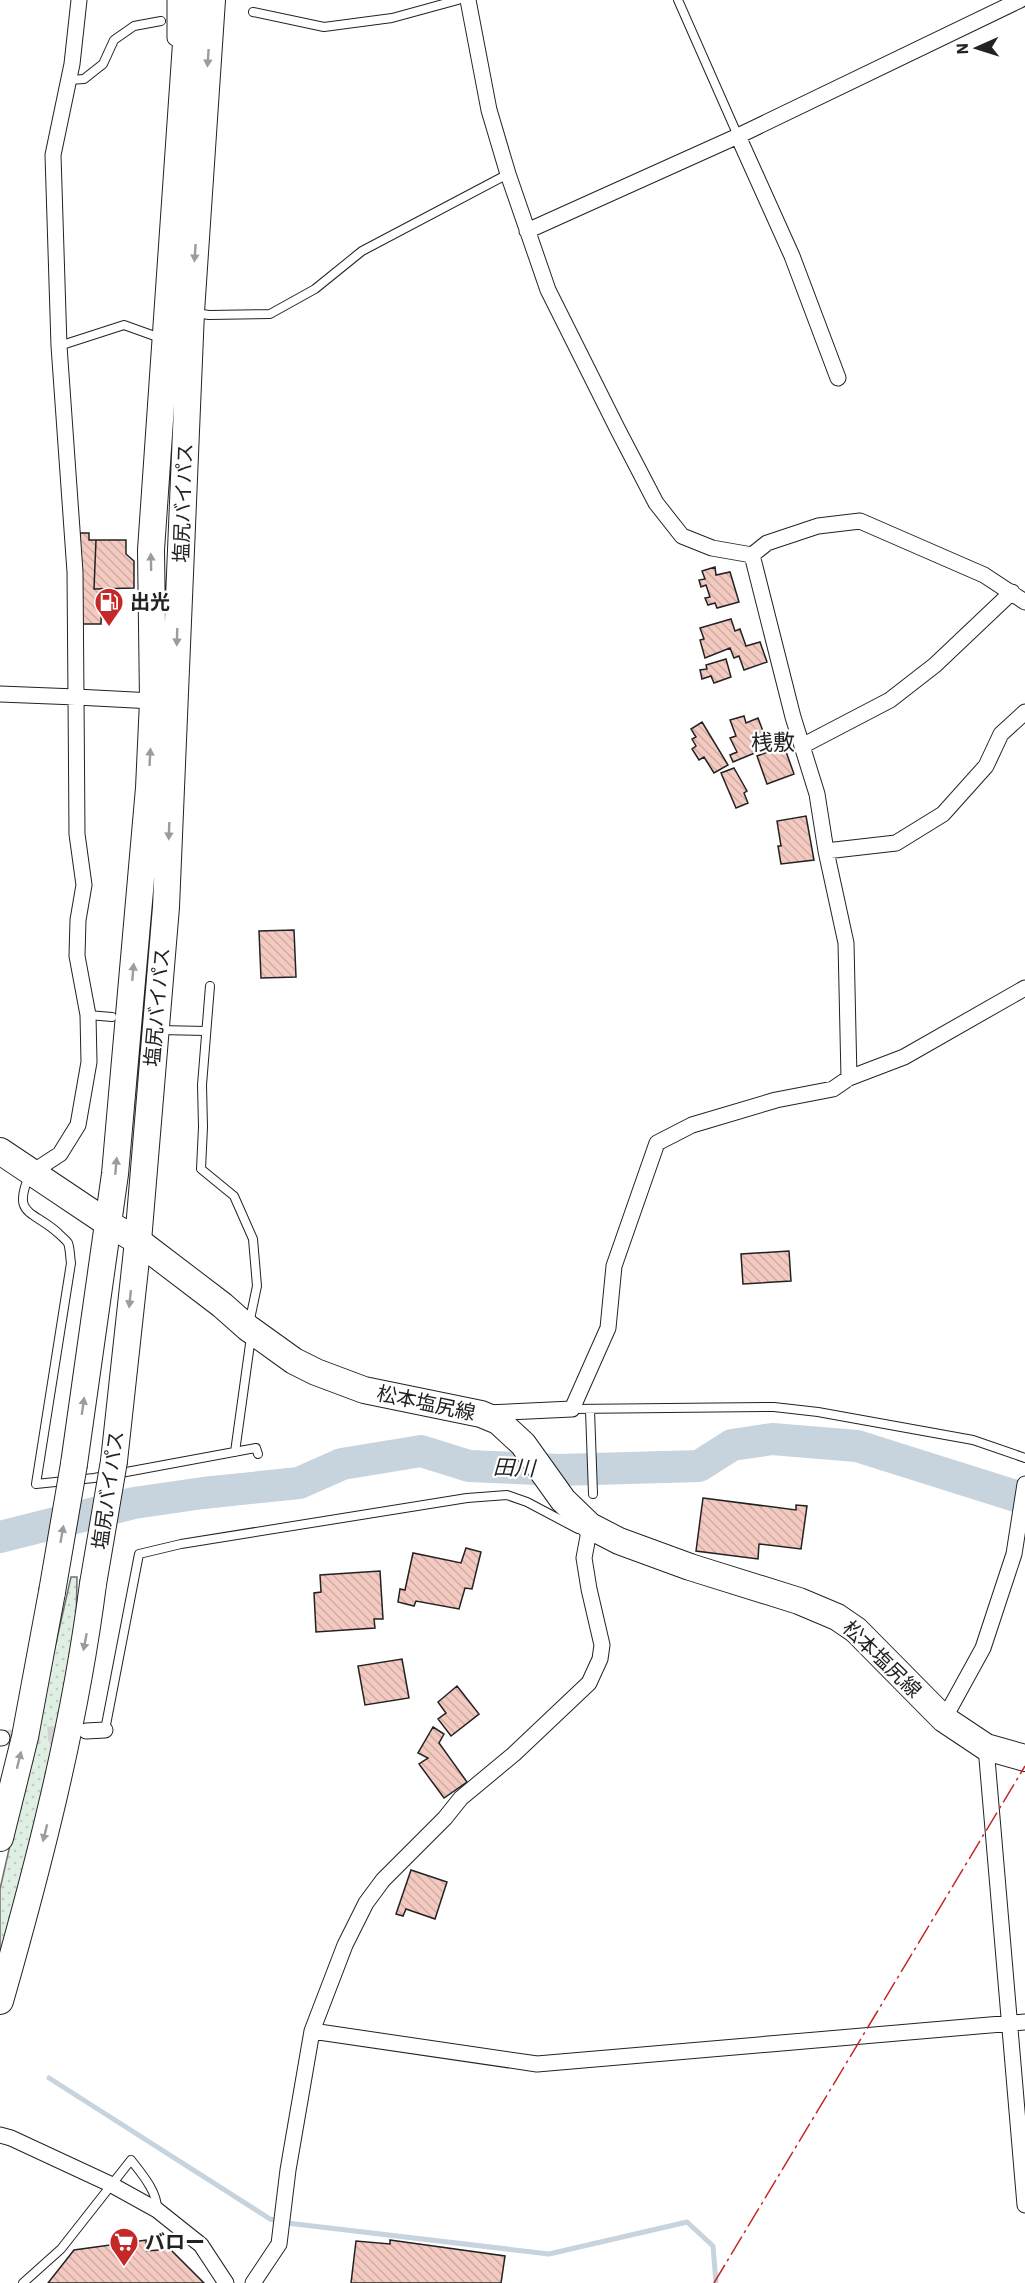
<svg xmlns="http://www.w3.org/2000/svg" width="1025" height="2283" font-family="'IBM Plex Sans','Noto Sans JP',sans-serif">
<defs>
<pattern id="grass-dots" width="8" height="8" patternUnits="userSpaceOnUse" patternTransform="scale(1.5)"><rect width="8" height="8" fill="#e0efe3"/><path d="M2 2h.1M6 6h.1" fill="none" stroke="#c0cdc2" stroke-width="1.8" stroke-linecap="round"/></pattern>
<pattern id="building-back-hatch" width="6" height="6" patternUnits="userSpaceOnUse" patternTransform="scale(1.5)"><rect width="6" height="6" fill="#f3c9c0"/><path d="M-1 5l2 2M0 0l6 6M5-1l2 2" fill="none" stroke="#d0aca5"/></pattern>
</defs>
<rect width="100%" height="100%" fill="#fff"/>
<path fill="url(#grass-dots)" stroke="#6f6f6f" stroke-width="1.5" d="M71,1577H77L76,1627L60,1719L29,1850L0,1962V1889Z"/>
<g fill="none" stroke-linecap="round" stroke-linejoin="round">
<path stroke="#c7d3dd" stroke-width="5" d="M49,2078L270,2219L287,2223L549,2254L687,2222L713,2246L716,2283"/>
<path stroke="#c7d3dd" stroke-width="32" d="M0,1537L134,1503L203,1493L299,1483L342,1464L421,1451L469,1466L559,1470L699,1466L732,1445L772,1439L857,1446L1025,1499"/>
</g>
<path fill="url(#building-back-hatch)" stroke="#222" stroke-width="1.5" d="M80,533H89V540H96L94,589H102L101,624H78Z
M96,540H126V554L134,561V588L94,589Z
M715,567L716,575L730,572L739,602L717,608L715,603L708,605L705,598L710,597L706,585L701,587L699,580L705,579L702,571Z
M731,619L735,631L740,629L746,646L760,642L767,662L744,670L739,656L734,658L730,648L705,658L700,640L704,639L700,628Z
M726,659L731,677L714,683L711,676L702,679L700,670L707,669L706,665Z
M744,716L746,723L758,718L769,747L733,762L730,755L737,752L730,738L736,736L730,720Z
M702,722L728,765L714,773L704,757L699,760L692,749L696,746L692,739L696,737L691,729Z
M784,746L794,774L767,784L757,756Z
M734,768L747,791L744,793L748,803L736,808L721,773Z
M806,816L814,860L781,864L778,846H781L777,821Z
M294,930L296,977L261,978L259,931Z
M789,1251L791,1281L743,1284L741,1254Z
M703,1498L796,1510V1505L807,1506L801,1549L759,1544L758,1559L696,1551Z
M466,1548L481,1552L472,1589L465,1588L459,1609L416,1601L414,1606L398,1602L400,1589L405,1590L413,1553L461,1563Z
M380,1571L383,1619H374L375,1628L316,1632L314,1593L321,1592L320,1575Z
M402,1659L409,1698L365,1705L358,1666Z
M457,1686L479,1714L451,1736L438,1719L446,1713L438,1702Z
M433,1727L444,1734L439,1743L467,1782L444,1798L419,1764L428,1758L418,1753Z
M411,1870L447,1882L435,1919L406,1909L403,1916L396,1914Z
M146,2240L147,2251L170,2249L204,2283H48L74,2250Z
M390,2240L505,2256L501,2283H351L356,2241L390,2244Z"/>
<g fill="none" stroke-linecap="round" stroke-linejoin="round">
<path stroke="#d3d3d3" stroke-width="15" stroke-dasharray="15 8" stroke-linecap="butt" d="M2,1738L74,1732"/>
<g stroke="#222" stroke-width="10">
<path id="service" d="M678,0L738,136
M253,12L324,27L392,18L458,0
M69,80L84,79L103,64L114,40L134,26L161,21
M195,313L209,315L270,314L315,289L362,251L508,174
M59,346L124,325L163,339
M210,986L202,1085L203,1127L201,1169L234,1196L253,1239L257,1286L249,1324
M88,1015L112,1017
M160,1030L206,1031
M30,1174C11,1216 33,1210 58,1233C61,1236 66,1240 68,1243C70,1248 70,1257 71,1263L36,1484L94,1478L256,1448L258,1454
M572,1409L774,1407L818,1412L973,1440L1025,1458
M590,1410L593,1494
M235,1452L250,1344L255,1337
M105,1730L139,1554L181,1544L467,1498L507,1495L527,1502L578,1529
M23,2283L61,2249L131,2160C141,2173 158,2192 157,2210"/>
</g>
<g stroke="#222" stroke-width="17">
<path id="minor" d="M79,0L72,64L53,155L59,346L75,572L76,697L153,701
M175,0V38
M468,0L489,110L508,174L548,290L617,428L656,503L682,536L712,548L752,555
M738,136L792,256L838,378
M527,231L738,136L1020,0
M752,555L793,717L817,794L826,851L846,943L849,1078
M752,555L767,543L818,526L860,521L984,575L1025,602
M0,694L76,697L77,834L84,885L78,920L77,956L88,1015L89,1062L78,1125L60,1154L31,1173
M802,746L890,700L935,665L1012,592
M826,851L896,843L943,814L986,766L1001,734L1025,712
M487,1413L572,1409L608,1328L614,1266L657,1143L692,1125L776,1100L833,1089L849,1078L904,1057L1025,988
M944,1719L983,1648L1014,1554L1025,1484
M86,1731L105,1730
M0,1738H2
M986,1747L1025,2205
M312,2031L537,2064L1025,2022
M0,2135L11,2138L110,2184L157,2210L201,2245L226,2283
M253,2283L279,2244L288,2170L312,2031L345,1945L366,1903L383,1880L445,1818L461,1798L514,1754L589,1683L600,1659L602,1645L589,1589L584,1558L590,1526"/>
</g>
<g stroke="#222" stroke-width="28">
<path id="primary" d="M0,1151L109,1224L138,1241L222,1305L248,1328L294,1361L316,1372L364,1390L481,1414L498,1421L523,1444L563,1500L590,1526L619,1541L690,1567L799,1601L837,1617L856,1630L944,1719L986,1747L1025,1758"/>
</g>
<g stroke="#222" stroke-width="28">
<path id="trunk" d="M114,1461L138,1241L166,907L191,312L212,0
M74,1464L115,1174L149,788L153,701L151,550L189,0
M0,1838L25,1737L52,1592
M0,2001C39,1864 75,1725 93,1584"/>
</g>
<use href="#service" stroke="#fff" stroke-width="8"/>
<use href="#minor" stroke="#fff" stroke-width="15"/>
<use href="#primary" stroke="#fff" stroke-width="26"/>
<use href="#trunk" stroke="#fff" stroke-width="26"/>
<g stroke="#222" stroke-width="28" stroke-linecap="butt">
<path id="trunk-bridge" d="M93,1584L114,1461
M52,1592L74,1464"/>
</g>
<use href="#trunk-bridge" stroke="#fff" stroke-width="26"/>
<path stroke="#c62828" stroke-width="1.5" stroke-dasharray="21 4.5 3 4.5" stroke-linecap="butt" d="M714,2283L1025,1766"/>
</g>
<defs><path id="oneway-solid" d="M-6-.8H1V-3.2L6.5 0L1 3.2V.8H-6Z" transform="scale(1.5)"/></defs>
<g fill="#9c9c9c">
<use href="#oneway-solid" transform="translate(208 58) rotate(94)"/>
<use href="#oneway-solid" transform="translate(195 253) rotate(94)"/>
<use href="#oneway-solid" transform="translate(151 562) rotate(-91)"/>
<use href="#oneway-solid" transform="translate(177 637) rotate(92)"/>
<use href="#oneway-solid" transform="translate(150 757) rotate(-87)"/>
<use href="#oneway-solid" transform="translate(169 831) rotate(92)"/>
<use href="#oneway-solid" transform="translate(133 972) rotate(-85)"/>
<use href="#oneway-solid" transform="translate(116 1166) rotate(-85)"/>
<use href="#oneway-solid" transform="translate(130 1299) rotate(96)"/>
<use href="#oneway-solid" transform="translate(83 1406) rotate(-82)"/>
<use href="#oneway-solid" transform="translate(62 1534) rotate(-80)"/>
<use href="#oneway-solid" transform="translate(85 1642) rotate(101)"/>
<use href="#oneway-solid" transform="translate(19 1760) rotate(-76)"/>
<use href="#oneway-solid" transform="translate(45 1833) rotate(104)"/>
</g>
<defs>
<g id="fuel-pin" transform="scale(1.5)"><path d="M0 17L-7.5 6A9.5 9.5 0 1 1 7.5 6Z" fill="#c62828" stroke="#fff"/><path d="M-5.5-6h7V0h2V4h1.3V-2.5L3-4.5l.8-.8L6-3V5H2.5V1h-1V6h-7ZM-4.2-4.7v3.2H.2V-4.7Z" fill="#fff"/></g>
<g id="supermarket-pin" transform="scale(1.5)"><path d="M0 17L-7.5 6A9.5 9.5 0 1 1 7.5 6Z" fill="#c62828" stroke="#fff"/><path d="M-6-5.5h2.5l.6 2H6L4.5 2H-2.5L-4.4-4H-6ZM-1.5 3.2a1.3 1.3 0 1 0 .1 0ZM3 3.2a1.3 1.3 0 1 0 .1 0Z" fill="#fff"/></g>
</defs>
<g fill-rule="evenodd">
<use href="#fuel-pin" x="109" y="602"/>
<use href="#supermarket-pin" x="124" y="2242"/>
</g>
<g text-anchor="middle" stroke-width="4.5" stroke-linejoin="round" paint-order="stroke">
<g font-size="20" fill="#222" stroke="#fff">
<text transform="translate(183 503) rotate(-88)" y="7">塩尻バイパス</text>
<text transform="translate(157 1007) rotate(-85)" y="7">塩尻バイパス</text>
<text transform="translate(426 1403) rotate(12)" y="7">松本塩尻線</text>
<text transform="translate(108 1490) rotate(-82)" y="7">塩尻バイパス</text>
<text transform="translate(882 1659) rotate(44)" y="7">松本塩尻線</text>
</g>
<g font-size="20" font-weight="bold" fill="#222" stroke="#fff" text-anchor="start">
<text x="130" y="609">出光</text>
<text x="145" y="2249">バロー</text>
</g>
<g font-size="21" font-style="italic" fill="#222" stroke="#fff">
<text transform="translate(514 1468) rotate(2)" y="7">田川</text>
</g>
<g font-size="22" fill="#222" stroke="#fff">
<text x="773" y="750">桟敷</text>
</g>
</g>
<g transform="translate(977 48) rotate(267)" stroke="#ffffff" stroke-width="4.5" paint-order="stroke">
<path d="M0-4.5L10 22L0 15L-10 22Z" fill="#222222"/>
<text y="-9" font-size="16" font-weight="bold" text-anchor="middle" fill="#222222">N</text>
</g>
</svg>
